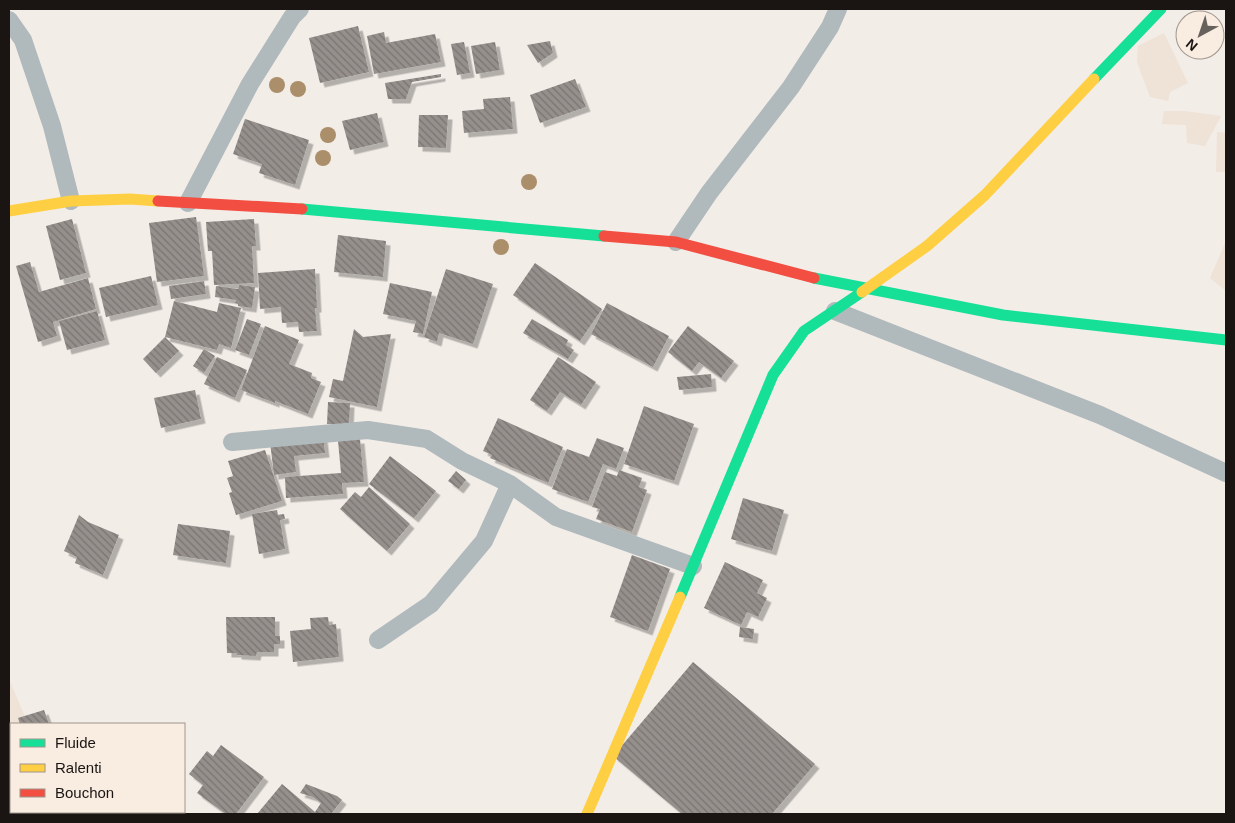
<svg xmlns="http://www.w3.org/2000/svg" width="1235" height="823" font-family="Helvetica,sans-serif">
<defs>
<pattern id="building-back-hatch" width="6" height="6" patternUnits="userSpaceOnUse" patternTransform="scale(1.25)"><rect width="6" height="6" fill="#95908c"/><path d="M-1 5l2 2M0 0l6 6M5-1l2 2" fill="none" stroke="#797471"/></pattern>
<filter id="shadow"><feDropShadow dx="4.5" dy="4.5" stdDeviation="0" flood-color="#0004"/></filter>
</defs>
<rect width="100%" height="100%" fill="#f3ede7"/>
<path fill="#efe2d6" d="M1164,33L1188,83L1170,92L1168,101L1150,97L1137,62L1138,46Z
M1164,111H1185L1221,116L1205,146L1187,143L1186,125L1162,124Z
M1217,132L1226,133V172H1216Z
M1226,241V291L1210,278Z
M9,679L25,717L31,724H11V812H106L108,814H9Z"/>
<path fill="url(#building-back-hatch)" filter="url(#shadow)" d="M358,26L369,72L320,83L309,38Z
M384,32L386,43L435,34L441,62L374,74L367,36Z
M550,41L553,53L538,63L527,45Z
M464,42L470,73L457,75L451,44Z
M495,42L500,70L476,74L471,46Z
M441,74V77L412,82L406,99H388L385,83Z
M575,79L586,107L540,123L530,95Z
M510,97L513,129L464,133L462,111L484,109L483,99Z
M377,113L384,142L350,150L342,121Z
M419,115H448L446,148L418,147Z
M245,119L309,140L295,185L259,173L262,164L233,154Z
M196,217L204,276L157,282L149,223Z
M72,219L86,273L60,280L46,226Z
M254,219L256,246H252L254,283L214,285L212,251H208L206,222Z
M338,235L386,241L383,277L334,272Z
M30,262L39,292L88,278L96,309L53,322L57,336L38,342L16,266Z
M535,263L602,309L580,341L513,295Z
M315,269L317,308H315L317,331L299,332L298,322L282,323L281,307L260,309L258,273Z
M446,269L493,284L473,344L439,333L437,342L424,337Z
M151,276L158,305L106,317L99,288Z
M204,281L206,294L171,299L169,286Z
M390,283L432,292L423,334L413,332L416,321L383,314Z
M239,285L255,287L252,308L238,306V304L235,303L236,300L215,297L216,286L238,289Z
M174,301L217,312L219,303L241,308L231,348L219,344L217,350L165,337Z
M607,303L669,336L653,367L591,334Z
M97,311L105,340L67,350L59,321Z
M247,319L261,324L249,355L235,350Z
M532,319L568,340L566,345L574,350L568,359L523,333Z
M265,326L299,340L289,364L312,373L311,378L321,382L308,414L275,401V403L241,390Z
M688,326L734,361L721,378L699,362L692,371L668,352Z
M354,329L363,337L391,334L377,407L329,397L333,379L343,381Z
M165,337L179,351L156,373L143,359Z
M204,349L215,356L204,373L193,366Z
M217,357L247,370L235,398L204,384Z
M558,357L596,382L581,405L560,392L547,411L530,400Z
M711,374L712,387L679,390L677,377Z
M195,390L201,419L161,428L154,398Z
M328,402L350,403L349,425L327,424Z
M644,406L694,424L674,481L624,464Z
M498,418L563,447L548,483L490,458L492,455L483,451Z
M323,436L325,453L294,456L296,472L274,475L270,442Z
M597,438L624,448L616,469L603,464L588,502L552,489L567,449L589,457Z
M360,439L364,482L342,483L343,494L286,498L285,477L341,473L338,441Z
M265,450L282,501L236,515L229,493L232,492L227,478L233,476L228,461Z
M390,456L436,491L414,518L369,484Z
M619,470L642,478L639,487L647,490L632,532L596,519L600,509L592,507L605,472L617,476Z
M456,471L466,480L459,489L448,481Z
M369,487L410,524L387,551L340,509L355,492L361,497Z
M743,498L784,510L772,551L731,539Z
M277,510L278,515L284,514L285,519L280,520L285,549L259,554L252,514Z
M79,515L88,522L119,535L103,575L75,563L77,557L64,551Z
M178,524L230,531L226,563L173,555Z
M632,555L670,569L648,631L610,617Z
M725,562L763,580L757,593L767,598L758,617L747,612L741,625L704,608Z
M226,617H275V636H280V644H274V652H257L256,656L237,655V653H227Z
M328,617L329,625L336,624L339,657L293,662L290,631L311,629L310,618Z
M740,627L754,629L753,639L739,637Z
M693,662L815,764L772,814H682L613,756Z
M44,710L49,724H20L18,718Z
M221,745L264,777L236,814H226L197,793L203,785L189,774L207,751L213,756Z
M282,784L315,812L321,803L313,797L300,793L306,784L337,796L342,800L331,814H257Z"/>
<g fill="none" stroke-linecap="round" stroke-linejoin="round">
<path stroke="#b0b9bc" stroke-width="18" d="M9,20L23,40L52,126L71,201
M188,203L250,84L292,17L300,9
M676,242L709,193L791,87L830,27L838,9
M835,311L1100,415L1226,473
M232,442L368,430L427,439L462,461L510,484L556,517L693,566
M378,640L431,604L484,541L510,484"/>
<path stroke="#16e098" stroke-width="11" d="M1094,79L1161,9
M302,209L604,236
M814,278L1003,315L1226,340
M680,597L773,375L804,331L862,292"/>
<path stroke="#ffcf43" stroke-width="11" d="M9,211L71,201L130,199L158,201
M862,292L927,246L985,195L1094,79
M587,814L680,597"/>
<path stroke="#f24e42" stroke-width="11" d="M158,201L302,209
M604,236L676,242L814,278"/>
</g>
<g fill="#ab8e6a">
<circle cx="277" cy="85" r="8"/>
<circle cx="298" cy="89" r="8"/>
<circle cx="328" cy="135" r="8"/>
<circle cx="323" cy="158" r="8"/>
<circle cx="529" cy="182" r="8"/>
<circle cx="501" cy="247" r="8"/>
</g>
<rect width="1235" height="823" fill="none" stroke="#1a1512" stroke-width="20"/>
<rect x="10" y="723" width="175" height="90" fill="#f9ece1" stroke="#a0968e"/>
<rect x="20" y="739" width="25" height="8" fill="#16e098" stroke="#a0968e"/>
<text x="55" y="748" font-size="15" fill="#1a1512">Fluide</text>
<rect x="20" y="764" width="25" height="8" fill="#ffcf43" stroke="#a0968e"/>
<text x="55" y="773" font-size="15" fill="#1a1512">Ralenti</text>
<rect x="20" y="789" width="25" height="8" fill="#f24e42" stroke="#a0968e"/>
<text x="55" y="798" font-size="15" fill="#1a1512">Bouchon</text>
<g transform="translate(1200 35) rotate(220)"><circle r="24" fill="#f9ece1" stroke="#a0968e"/>
<path d="M0-4L9 19L0 12L-9 19Z" fill="#66615d"/>
<text y="-8" font-size="14" font-weight="bold" text-anchor="middle" fill="#1a1512">N</text>
</g>
</svg>
